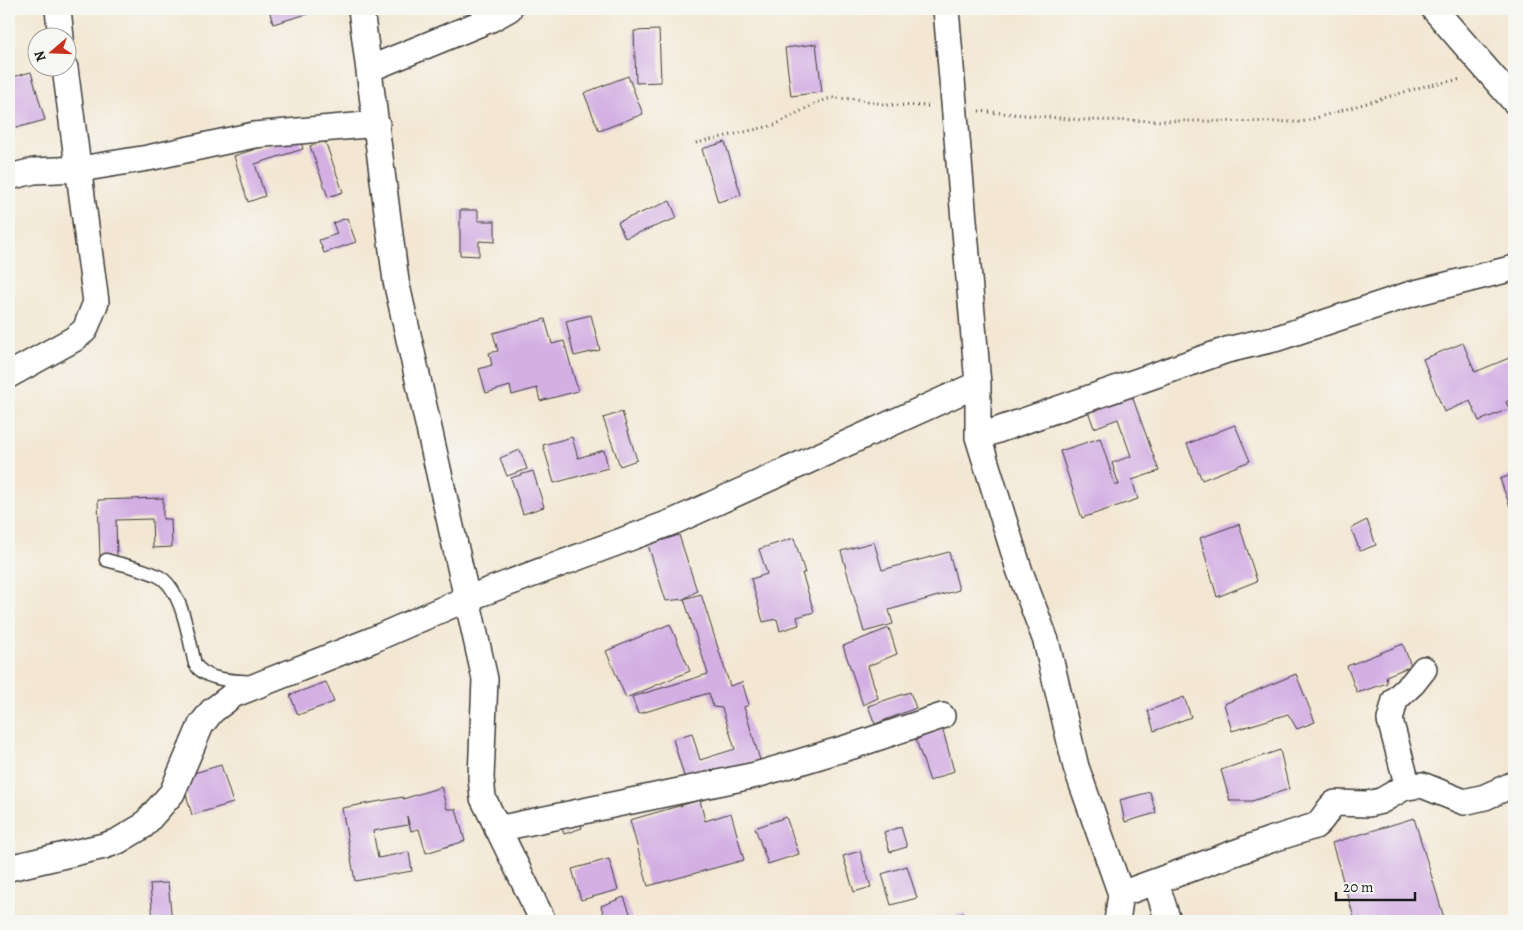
<svg xmlns="http://www.w3.org/2000/svg" width="1523" height="930" font-family="Alegreya,serif">
<rect width="100%" height="100%" fill="#f6f6f2"/>
<filter id="ink" filterUnits="userSpaceOnUse"><feTurbulence type="fractalNoise" baseFrequency=".02" numOctaves="2"/><feDisplacementMap in="SourceGraphic" scale="10" xChannelSelector="R" yChannelSelector="G"/><feConvolveMatrix kernelMatrix="1 2 1 2 8 2 1 2 1" color-interpolation-filters="sRGB"/></filter>
<filter id="wash" filterUnits="userSpaceOnUse"><feTurbulence type="fractalNoise" baseFrequency=".0096" numOctaves="4" result="noise"/><feDisplacementMap in="SourceGraphic" scale="20" xChannelSelector="R" yChannelSelector="G"/><feGaussianBlur stdDeviation="1.12" result="paint"/><feColorMatrix in="noise" values="0 0 0 0 0 0 0 0 0 0 0 0 0 0 0 0 0 1.4 0 .05"/><feComposite in="paint" operator="in"/></filter>
<g filter="url(#wash)">
<rect width="100%" height="100%" fill="#f3e7d3"/>
<g id="blocks">
<path fill="#d3afe3" d="M269,9H313L314,12L273,24Z
M659,30L661,82L636,83L634,31Z
M816,44L822,92L791,96L785,48Z
M31,72L45,120L9,130V78Z
M628,76L643,114L599,131L584,93Z
M299,135L303,149L255,164L265,196L248,202L234,156Z
M325,141L343,192L328,197L310,146Z
M725,142L741,195L718,202L702,149Z
M670,201L677,218L625,238L618,222Z
M460,210H478V221H495V242L479,241V256L460,255Z
M347,218L356,242L324,253L319,240L337,234L333,223Z
M591,315L600,350L574,356L566,321Z
M545,319L552,344L564,341L578,391L540,401L537,388L512,395L510,386L486,393L479,369L492,365L489,353L498,351L493,333Z
M1463,343L1475,372L1514,356V398L1506,402L1509,409L1479,421L1470,401L1444,412L1423,359Z
M1132,396L1159,471L1132,480L1138,499L1082,518L1060,451L1100,438L1115,485H1119L1112,463L1131,456L1118,419L1094,428L1088,411Z
M622,412L637,460L620,466L603,418Z
M1235,425L1250,461L1202,480L1187,444Z
M572,437L578,458L604,450L608,468L554,483L543,445Z
M520,450L527,469L507,476L500,458Z
M533,471L544,507L523,514L511,478Z
M1514,474V508L1511,509L1500,479Z
M163,498V519H171L172,547L153,548L152,519L116,520L117,556L100,557L98,500Z
M1367,520L1376,545L1360,551L1351,528Z
M1239,524L1257,581L1217,597L1200,538Z
M679,535L697,591L684,599L666,601L648,545Z
M794,538L805,573H802L814,612L797,617L799,625L780,631L777,619L763,622L751,579L767,574L759,549Z
M874,542L882,570L949,552L959,590L889,610L893,624L864,632L841,551Z
M701,594L730,686L742,682L749,705L744,707L760,760L686,783L673,739L692,733L700,760L735,749L722,708L713,707L709,693L638,714L632,697L708,674L684,599Z
M670,624L690,671L626,698L606,651Z
M889,628L897,654L868,666L878,698L863,705L843,646Z
M1403,644L1411,666L1386,676L1387,683L1357,693L1347,666Z
M1296,674L1315,722L1297,729L1288,714L1232,731L1224,704Z
M326,682L334,702L298,715L290,695Z
M910,692L916,708L875,724L868,706Z
M1184,697L1191,717L1154,731L1148,711Z
M942,727L954,771L930,781L916,740Z
M1280,750L1289,789L1252,801H1230L1221,770Z
M221,765L233,803L192,815L181,777Z
M441,787L447,809H456L465,841L426,853L419,829L411,831L407,816L408,825L373,831L378,858L409,852L412,871L355,881L342,808L403,797V799Z
M1150,792L1156,813L1125,822L1120,800Z
M700,800L705,821L731,813L744,860L648,886L630,820Z
M577,814L582,828L564,834L559,820Z
M786,817L799,854L768,864L755,828Z
M1414,818L1445,921H1355L1332,843Z
M901,827L907,847L890,852L884,832Z
M860,851L871,887L854,892L843,856Z
M609,859L618,890L581,900L572,869Z
M907,866L917,898L891,905L882,874Z
M168,883L172,921H153L150,884Z
M624,897L633,921H606L601,906Z
M964,913L967,921H939Z"/>
</g>
</g>
<g filter="url(#ink)">
<use href="#blocks" fill-opacity="0" stroke="#3c3a37" stroke-width="1"/>
<g fill="none" stroke-linecap="round" stroke-linejoin="round">
<g stroke="#3c3a37" stroke-width="15">
<path id="service" d="M106,560C123,565 143,568 158,576C182,587 189,640 195,664C206,682 236,680 255,682"/>
</g>
<g stroke="#3c3a37" stroke-width="28">
<path id="minor" d="M58,9L61,38
M361,9L396,281L485,679L481,778L483,798L543,921
M946,9L978,384V437L1019,569L1046,641L1076,767L1121,894L1117,921
M1434,9L1514,101
M369,69L491,19L509,9
M9,177L34,171L80,169L148,158L254,135L377,124
M9,375L74,339L85,330L96,302L65,68
M978,437L1227,350L1278,338L1411,294L1514,268
M1408,787L1390,720L1395,700L1413,683L1424,669
M497,829L756,775L856,745L942,716
M9,868L104,846L118,841L143,826L172,793L201,725L212,711L233,695L372,640L466,599L675,521L978,384
M1156,882L1168,921
M1121,894L1270,840L1315,826C1324,820 1326,810 1335,803L1368,804L1381,801L1405,787L1422,785L1464,802L1485,797L1514,784"/>
</g>
<path stroke="#3c3a37" stroke-width="3" stroke-dasharray="1 4" stroke-linecap="butt" d="M979,111L1082,120L1302,122L1425,86L1462,79
M696,143L775,125L816,103L831,98L857,99L888,105L929,106"/>
<use href="#service" stroke="#fff" stroke-width="12"/>
<use href="#minor" stroke="#fff" stroke-width="25"/>
</g>
</g>
<rect width="1523" height="930" fill="none" stroke="#f6f6f2" stroke-width="30"/>
<g transform="translate(52 52) rotate(251)"><circle r="24" fill="#f6f6f2" stroke="#9f9f9c"/>
<path d="M0-4L9 19L0 12L-9 19Z" fill="#c8321e"/>
<text y="-8" font-size="14" font-weight="bold" text-anchor="middle" fill="#1c1c1c">N</text>
</g>
<path d="M1336 892v8h79v-8" fill="none" stroke="#1c1c1c" stroke-width="2.5"/>
<text x="1343" y="892" font-size="15" fill="#1c1c1c" stroke="#f6f6f2" stroke-width="4" paint-order="stroke">20 m</text>
</svg>
